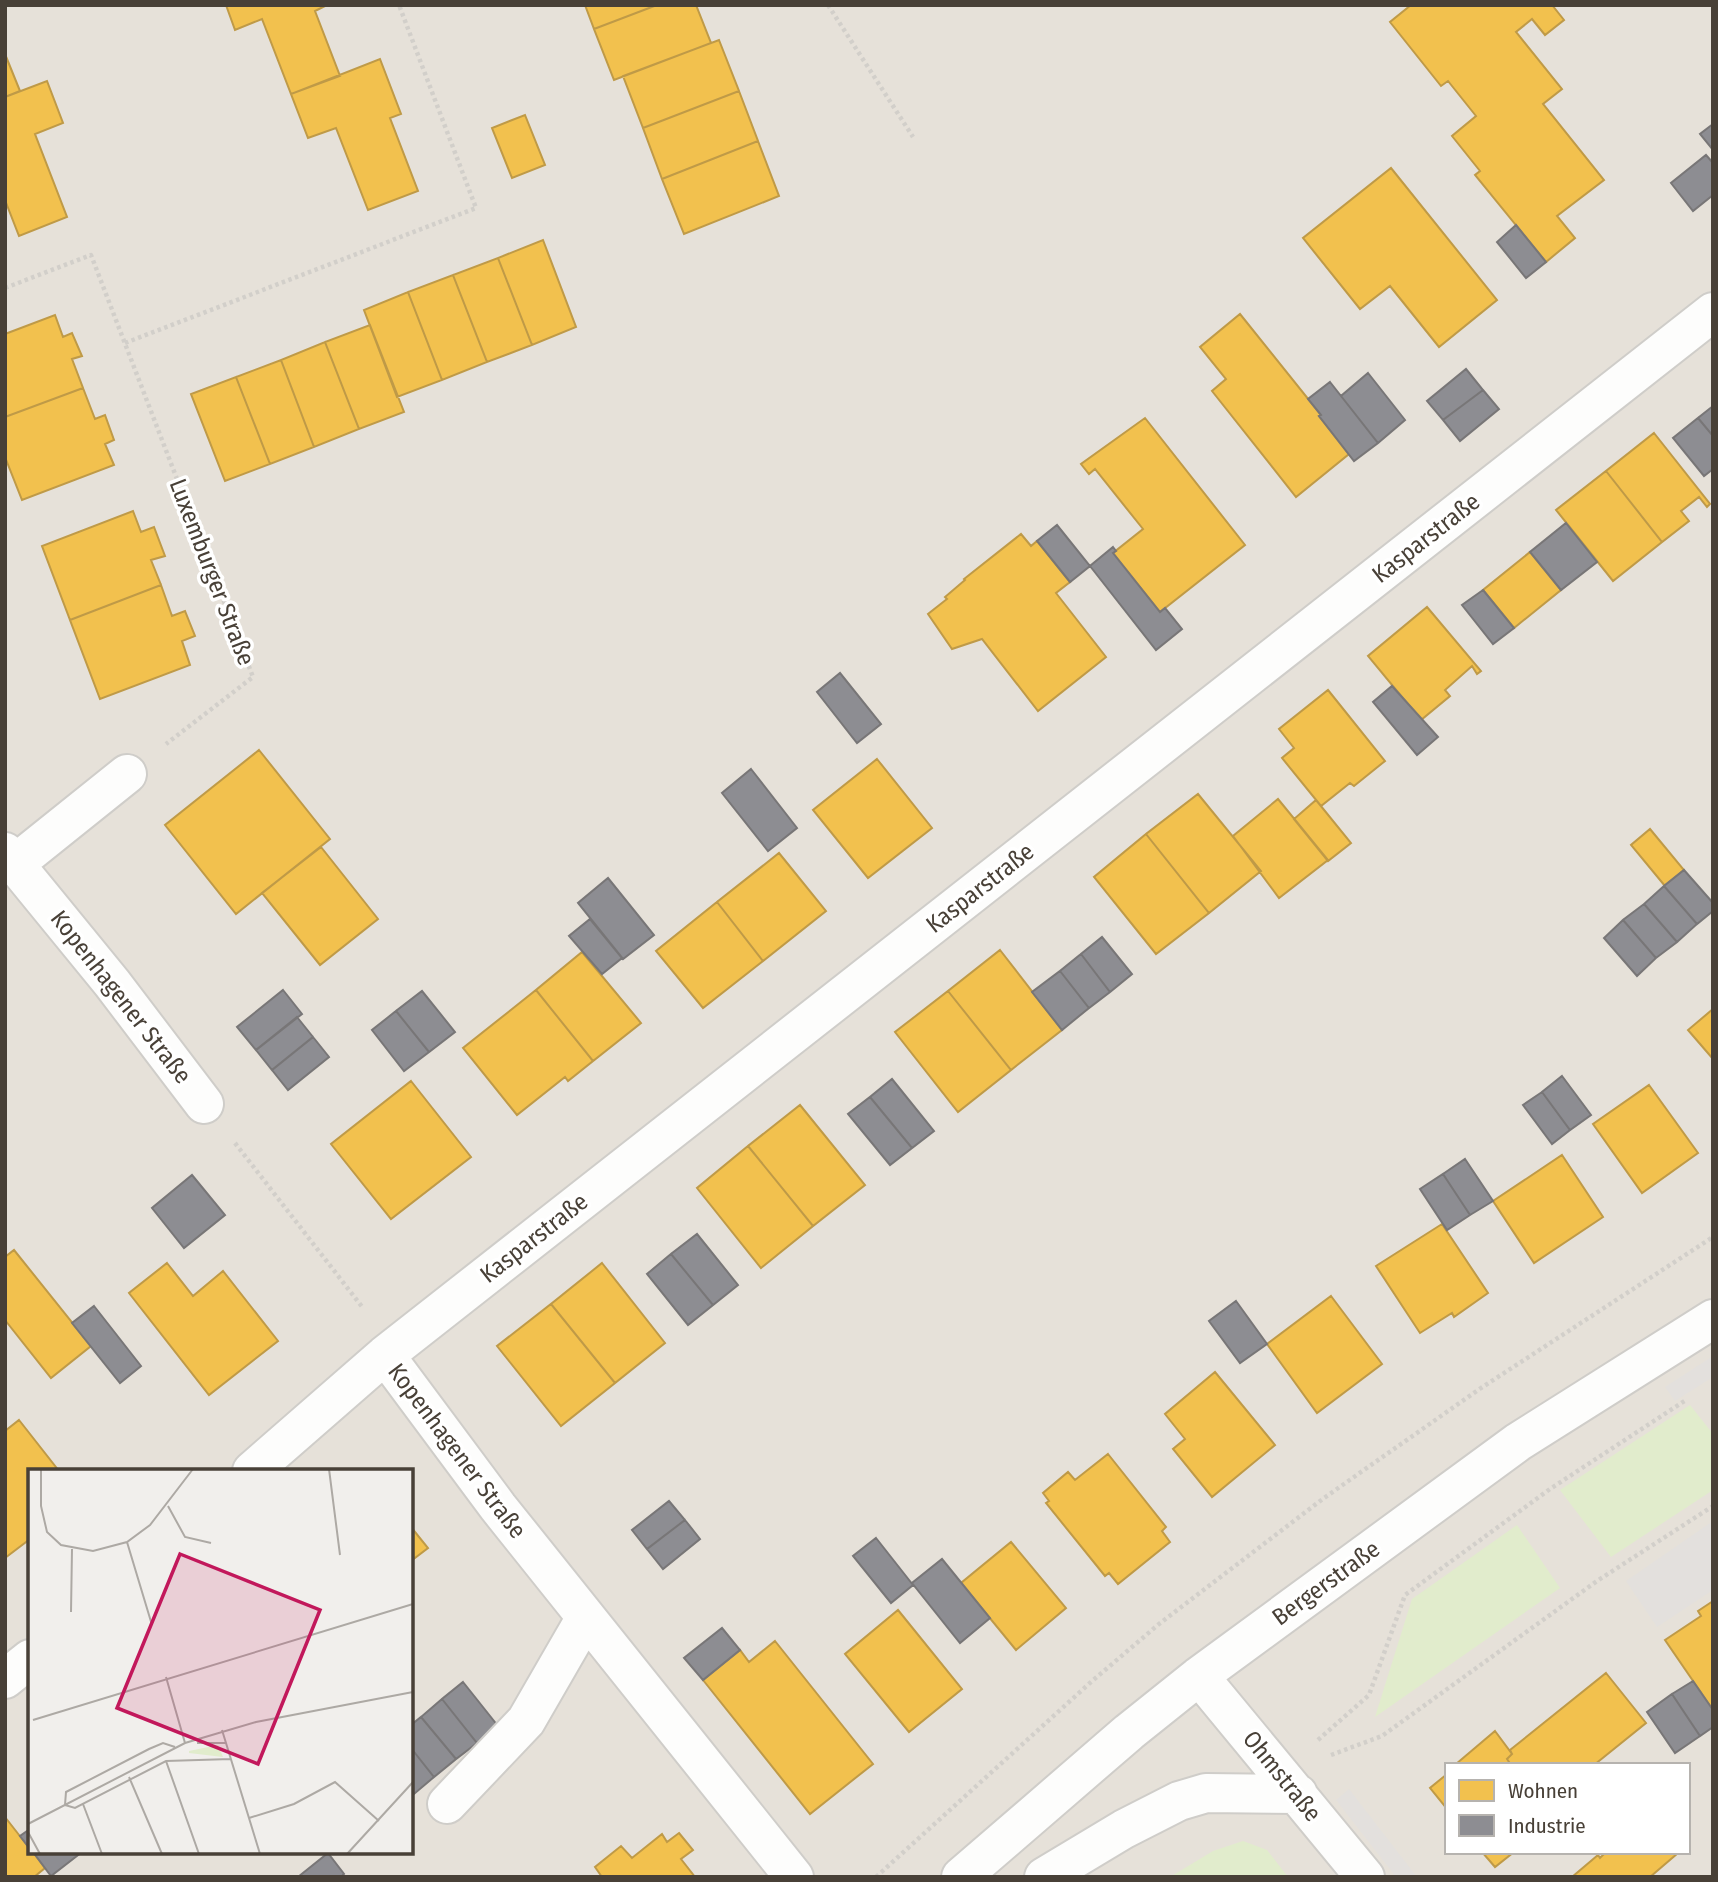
<svg xmlns="http://www.w3.org/2000/svg" width="1718" height="1882" font-family="'Fira Sans Condensed',sans-serif">
<rect width="100%" height="100%" fill="#f1efec"/>
<path fill="#e6e1d9" fill-rule="evenodd" d="M5,5H1713V1877H5ZM30,1471H411V1852H30ZM1447,1765H1688V1852H1447Z"/>
<path fill="#e1eccc" d="M1690,1405L1713,1434V1490L1611,1557L1560,1490Z
M1517,1525L1560,1588L1375,1717L1412,1599Z
M1243,1841L1267,1850L1288,1877H1170L1213,1851Z"/>
<path fill="#e3e0dd" d="M1713,1356V1377L1675,1401L1665,1387Z
M1713,1521V1590L1657,1627L1626,1581Z
M1349,1789L1417,1877H1396L1336,1800Z"/>
<path fill="#f2c14e" stroke="#bf9a47" stroke-width="2" d="M226,5H327L315,11L340,76L291,94L262,19L235,30Z
M585,5H657L594,29Z
M657,5H696L711,43L614,80L594,29Z
M1411,5H1552L1564,20L1545,35L1532,19L1516,32L1562,89L1543,104L1604,180L1557,216L1575,238L1546,262L1475,175L1480,171L1452,136L1476,116L1448,81L1441,86L1390,22Z
M719,40L739,91L643,128L623,76Z
M5,54L20,91L5,97Z
M380,59L401,114L390,118L418,191L368,210L336,128L308,138L291,94Z
M47,81L63,123L35,134L67,217L19,236L5,200V97Z
M739,91L758,141L662,179L643,128Z
M525,115L545,165L512,178L492,128Z
M758,141L779,196L684,234L662,179Z
M1391,168L1497,300L1439,347L1390,286L1360,309L1303,238Z
M543,240L576,327L532,345L498,258Z
M498,258L532,345L487,362L453,275Z
M453,275L487,362L442,380L408,292Z
M408,292L442,380L397,397L364,310Z
M1240,314L1321,415L1319,416L1349,454L1296,497L1212,391L1226,379L1200,347Z
M55,315L63,337L72,333L82,356L72,359L83,388L5,417V334Z
M370,325L404,412L359,429L325,342Z
M325,342L359,429L314,447L281,360Z
M281,360L314,447L270,464L236,377Z
M236,377L270,464L225,481L191,394Z
M83,388L95,419L105,415L114,440L105,444L114,465L22,500L5,457V417Z
M1145,418L1245,545L1160,612L1113,553L1143,529L1095,469L1089,474L1081,464Z
M1654,433L1710,504L1707,507L1699,497L1681,511L1689,521L1662,542L1606,471Z
M1606,471L1662,542L1613,581L1556,510Z
M133,511L141,532L154,527L165,556L151,560L161,585L70,620L42,546Z
M1021,534L1031,546L1037,541L1070,582L1056,593L1106,657L1038,711L982,639L952,649L928,614L947,599L945,597L965,580L964,579Z
M1530,552L1561,590L1514,628L1483,590Z
M161,585L172,616L185,611L195,636L182,641L190,665L100,699L70,620Z
M1427,607L1481,671L1477,674L1472,666L1445,690L1450,696L1421,720L1368,656Z
M1328,690L1385,761L1354,786L1350,783L1321,806L1282,758L1294,748L1279,729Z
M259,750L330,839L236,914L165,825Z
M877,759L932,828L868,878L813,810Z
M1198,794L1261,871L1209,913L1146,834Z
M1278,799L1328,860L1279,898L1233,836Z
M1316,800L1351,843L1328,861L1294,819Z
M1650,829L1684,870L1665,886L1631,845Z
M1146,834L1209,913L1156,954L1094,877Z
M321,847L378,919L320,965L262,893Z
M779,853L826,911L763,961L717,902Z
M717,902L763,961L703,1008L656,951Z
M1000,950L1062,1030L1011,1070L948,991Z
M582,952L641,1023L593,1061L536,990Z
M536,990L593,1061L568,1081L565,1077L517,1115L463,1048Z
M948,991L1011,1070L958,1112L895,1032Z
M1713,1009V1059L1688,1030Z
M411,1081L471,1157L391,1219L331,1144Z
M1649,1085L1698,1153L1642,1193L1593,1124Z
M800,1105L865,1185L813,1226L748,1146Z
M748,1146L813,1226L761,1268L697,1188Z
M1562,1155L1603,1217L1534,1263L1493,1201Z
M1442,1224L1488,1293L1454,1317L1452,1313L1420,1333L1376,1266Z
M14,1250L91,1346L51,1378L5,1320V1257Z
M167,1263L193,1296L223,1271L278,1341L209,1395L129,1293Z
M602,1263L665,1343L615,1383L551,1304Z
M1331,1296L1382,1364L1317,1413L1267,1344Z
M551,1304L615,1383L561,1426L497,1346Z
M1215,1372L1275,1445L1212,1497L1173,1449L1185,1439L1165,1414Z
M19,1420L59,1471H30V1539L5,1558V1431Z
M1108,1454L1166,1527L1162,1531L1170,1542L1118,1584L1109,1573L1105,1576L1046,1503L1049,1501L1043,1493L1068,1472L1075,1480Z
M411,1527L428,1548L411,1561Z
M1011,1542L1066,1608L1016,1650L961,1583Z
M1713,1601V1710L1665,1640L1701,1616L1698,1611Z
M898,1610L962,1689L909,1732L845,1654Z
M775,1641L873,1764L810,1814L703,1680L740,1650L749,1662Z
M1606,1673L1646,1723L1594,1765H1511L1507,1759L1512,1754L1510,1750Z
M1495,1731L1512,1754L1507,1759L1511,1765L1456,1764Z
M1447,1774V1809L1430,1788Z
M5,1817L30,1849V1852H33L45,1868L34,1877H5Z
M679,1833L693,1850L681,1859L695,1877H602L595,1867L621,1846L632,1858L662,1834L667,1842Z
M1482,1852H1514L1495,1867Z
M1606,1852H1678V1853L1650,1877H1572L1598,1855L1600,1858Z"/>
<path fill="#8d8d92" stroke="#787677" stroke-width="2" d="M1713,124V150L1700,134Z
M1706,155L1713,163V195L1693,211L1671,183Z
M1516,225L1546,262L1526,278L1497,242Z
M1466,369L1483,390L1443,420L1427,401Z
M1368,373L1405,420L1378,443L1341,396Z
M1330,382L1378,443L1354,461L1319,416L1321,415L1308,399Z
M1483,390L1499,409L1460,441L1443,420Z
M1713,406V436L1698,418Z
M1698,418L1713,436V469L1704,476L1673,438Z
M1566,523L1597,562L1561,590L1530,552Z
M1057,525L1090,566L1070,582L1037,541Z
M1113,547L1116,551L1113,553L1160,612L1165,608L1182,629L1156,650L1090,566Z
M1483,590L1514,628L1493,644L1462,605Z
M840,673L881,724L857,743L817,692Z
M1392,686L1438,737L1417,755L1373,702Z
M751,769L797,828L768,851L722,793Z
M1684,870L1713,903V911L1697,924L1664,886Z
M608,878L654,935L623,959L578,903Z
M1664,886L1697,924L1677,942L1644,904Z
M1644,904L1677,942L1656,958L1623,920Z
M590,919L622,958L602,974L569,936Z
M1623,920L1656,958L1637,976L1604,938Z
M1102,937L1132,974L1110,992L1081,954Z
M1081,954L1110,992L1089,1008L1060,971Z
M1060,971L1089,1008L1062,1030L1032,992Z
M283,990L302,1014L256,1050L237,1027Z
M422,991L455,1032L429,1052L396,1011Z
M396,1011L429,1052L404,1071L372,1030Z
M297,1017L313,1037L272,1070L256,1050Z
M313,1037L329,1057L288,1090L272,1070Z
M1562,1076L1591,1115L1570,1130L1542,1092Z
M892,1079L934,1131L912,1148L870,1097Z
M1542,1092L1570,1130L1552,1144L1523,1105Z
M870,1097L912,1148L890,1165L848,1114Z
M1465,1159L1493,1201L1470,1215L1443,1174Z
M1443,1174L1470,1215L1447,1230L1420,1189Z
M192,1175L225,1215L184,1248L152,1208Z
M697,1234L738,1285L713,1305L671,1254Z
M671,1254L713,1305L688,1325L647,1274Z
M1236,1301L1267,1344L1240,1363L1209,1321Z
M94,1306L141,1366L120,1383L72,1323Z
M669,1501L685,1520L647,1549L632,1530Z
M685,1520L700,1539L663,1569L647,1549Z
M876,1538L913,1585L891,1603L853,1556Z
M942,1559L990,1618L960,1643L912,1583Z
M722,1628L740,1650L703,1680L684,1658Z
M1693,1681L1713,1710V1727L1700,1736L1672,1694Z
M463,1682L498,1726L477,1743L442,1699Z
M1672,1694L1700,1736L1675,1753L1647,1712Z
M442,1699L477,1743L456,1759L421,1717Z
M421,1717L456,1759L434,1777L411,1748V1725Z
M411,1748L434,1777L414,1794L411,1791Z
M30,1829V1849L20,1836Z
M33,1852H82L51,1876Z
M328,1853L344,1874L341,1877H298Z"/>
<g fill="none" stroke-linecap="round" stroke-linejoin="round">
<g stroke="#cfcdc9" stroke-width="42">
<path id="minor" d="M5,852L112,983L204,1104
M16,863L127,774
M385,1355L498,1507L794,1877
M252,1471L385,1355L1713,312
M1199,1676L1365,1877
M5,1679L30,1659
M447,1804L526,1721L586,1617
M961,1877L1129,1732L1199,1676L1518,1442L1713,1319
M1044,1877L1124,1829L1179,1801L1206,1793L1298,1794"/>
</g>
<path stroke="#d2cfca" stroke-width="4.5" stroke-dasharray="3.5 3.5" stroke-linecap="butt" d="M828,5L913,137
M5,288L91,255L253,677L166,744
M125,343L476,208L399,5
M235,1143L363,1308
M1318,1740L1369,1695L1405,1595L1550,1489L1686,1400
M1331,1755L1382,1736L1597,1581L1713,1506
M876,1877L1091,1682L1159,1624L1324,1498L1481,1388L1713,1237"/>
<use href="#minor" stroke="#fdfdfc" stroke-width="38"/>
</g>
<g text-anchor="middle" stroke-width="7" stroke-linejoin="round" paint-order="stroke">
<g font-size="24" fill="#484037" stroke="#fff">
<text transform="translate(1426 538) rotate(-38)" y="8">Kasparstraße</text>
<text transform="translate(212 572) rotate(69)" y="8">Luxemburger Straße</text>
<text transform="translate(980 888) rotate(-38)" y="8">Kasparstraße</text>
<text transform="translate(121 997) rotate(52)" y="8">Kopenhagener Straße</text>
<text transform="translate(534 1238) rotate(-38)" y="8">Kasparstraße</text>
<text transform="translate(457 1451) rotate(53)" y="8">Kopenhagener Straße</text>
<text transform="translate(1326 1583) rotate(-36)" y="8">Bergerstraße</text>
<text transform="translate(1282 1776) rotate(51)" y="8">Ohmstraße</text>
</g>
</g>
<g transform="translate(28 1469)">
<rect width="385" height="385" fill="#f1efec"/>
<path d="M190,276L195,288L161,284V282Z" fill="#e1eccc"/>
<path fill="none" stroke="#ada9a4" stroke-width="2" d="M13,0V37L19,63L33,76L65,82L99,73L122,56L165,0M301,0L312,86M140,37L157,68L183,74M99,73L124,156M43,143L44,80M138,208L157,274M5,251L385,135M194,261L232,385M169,274H198M147,278L135,274L121,280L38,323L37,336L47,339L138,292L203,290M138,292L171,385M101,308L134,385M55,335L74,385M221,349L266,335L307,313L351,352M0,355L157,274L228,253L385,223M0,363L12,385M319,385L385,313"/>
<path fill="#c2185b" fill-opacity="0.15" stroke="#c2185b" stroke-width="3.5" d="M152,85L292,141L230,295L89,239Z"/>
<rect width="385" height="385" fill="none" stroke="#484037" stroke-width="3.5"/>
</g>
<rect width="1718" height="1882" fill="none" stroke="#484037" stroke-width="14"/>
<rect x="1445" y="1763" width="245" height="91" fill="#ffffff" stroke="#b6b3af" stroke-width="2"/>
<rect x="1459" y="1780" width="35" height="21" fill="#f2c14e" stroke="#b6b3af" stroke-width="2"/>
<text x="1508" y="1798" font-size="21" fill="#484037">Wohnen</text>
<rect x="1459" y="1815" width="35" height="21" fill="#8d8d92" stroke="#b6b3af" stroke-width="2"/>
<text x="1508" y="1833" font-size="21" fill="#484037">Industrie</text>
</svg>
